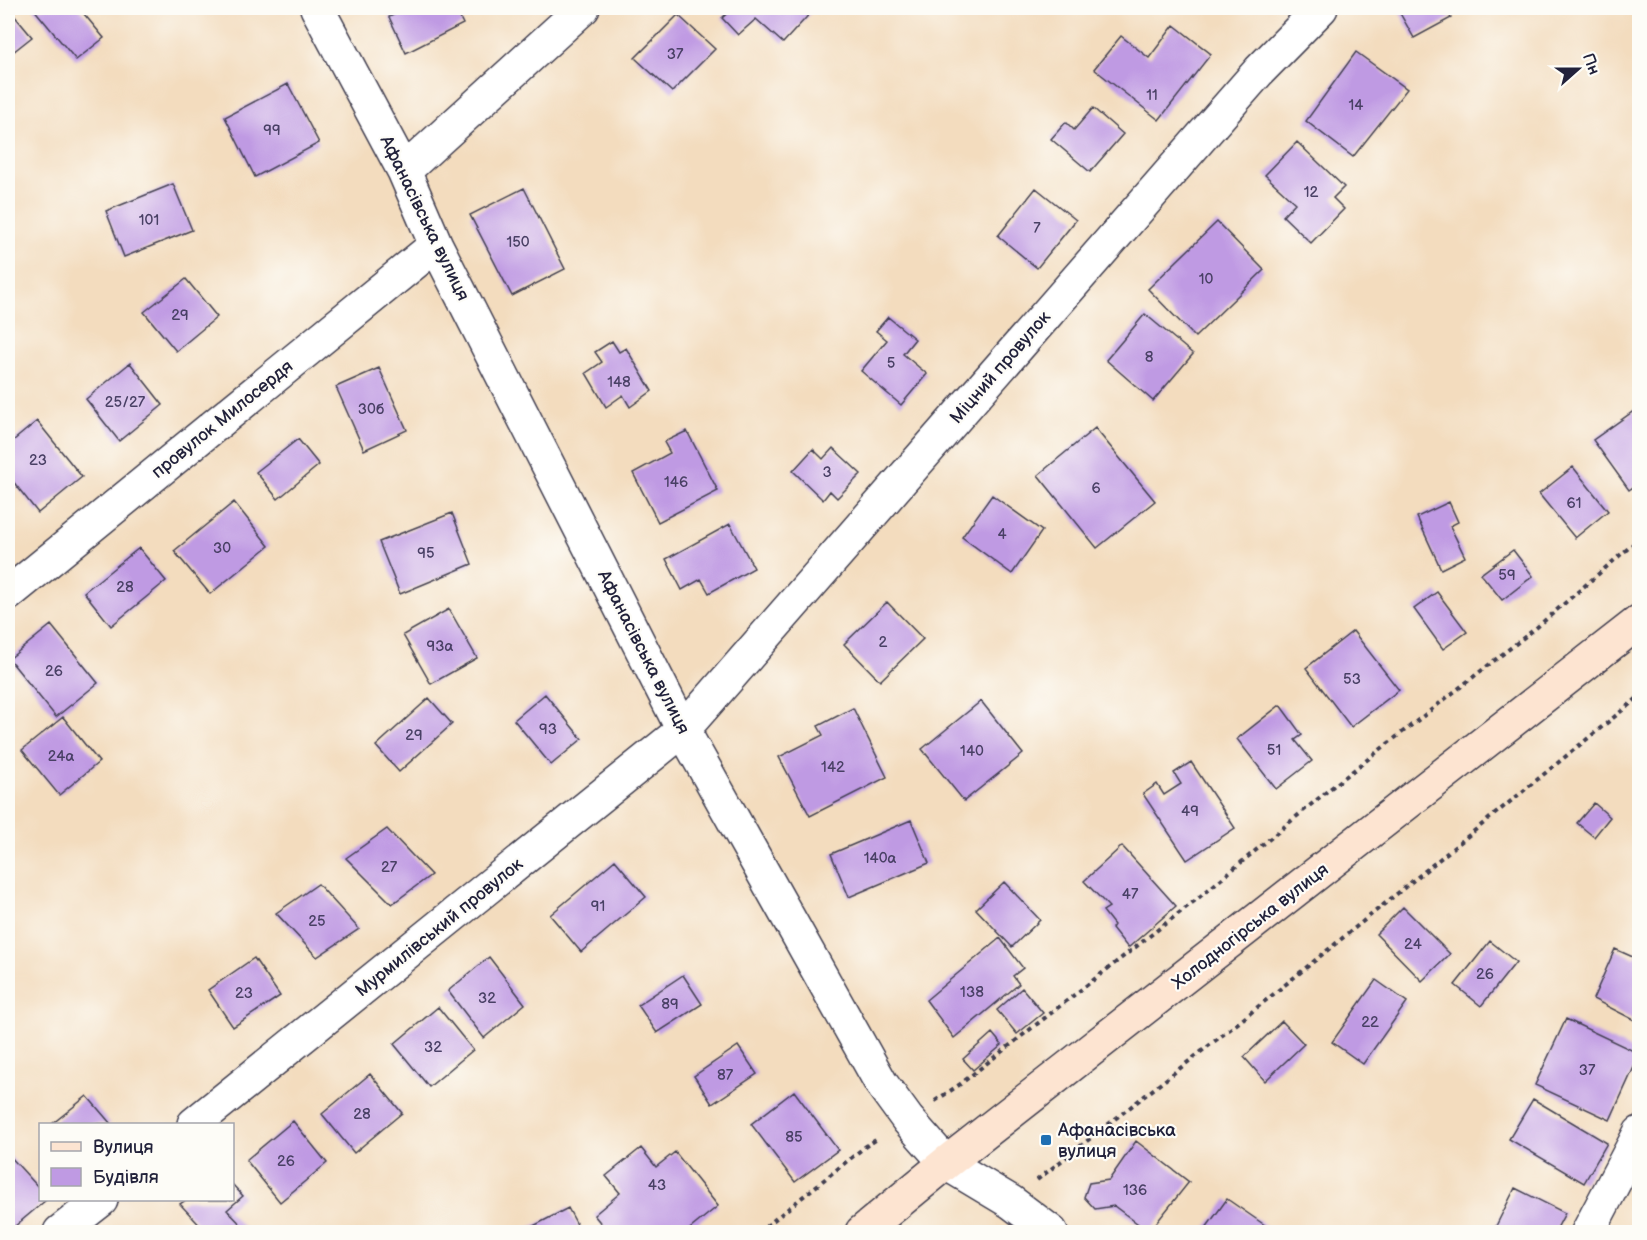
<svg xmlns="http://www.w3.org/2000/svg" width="1647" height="1240" font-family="'Balsamiq Sans',sans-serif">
<rect width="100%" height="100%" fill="#fdfcf7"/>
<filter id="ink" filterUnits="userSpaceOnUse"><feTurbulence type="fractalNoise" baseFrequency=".0167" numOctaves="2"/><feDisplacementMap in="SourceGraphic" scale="12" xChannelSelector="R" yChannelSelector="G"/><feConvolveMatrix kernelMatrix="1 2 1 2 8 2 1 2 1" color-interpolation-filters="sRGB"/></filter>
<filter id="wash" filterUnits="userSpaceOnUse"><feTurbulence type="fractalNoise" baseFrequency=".008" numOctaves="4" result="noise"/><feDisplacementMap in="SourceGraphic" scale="24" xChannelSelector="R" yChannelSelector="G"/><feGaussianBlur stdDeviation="1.35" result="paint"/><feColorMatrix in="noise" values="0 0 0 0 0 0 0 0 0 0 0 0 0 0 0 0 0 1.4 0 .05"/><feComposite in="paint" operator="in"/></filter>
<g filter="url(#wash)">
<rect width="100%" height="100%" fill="#f3dcbe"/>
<g id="blocks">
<path fill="#bf9ae3" d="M8,8L32,37L8,56Z
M33,8H79L104,38L76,60Z
M408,8H455L463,24L406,53L389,17Z
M733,8H815L783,43L756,19L738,35L722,18Z
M1397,8H1445L1451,18L1414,38Z
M678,15L715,49L672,92L635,58Z
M1174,25L1211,54L1159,120L1094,69L1121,36L1149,58Z
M1356,52L1407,89L1353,157L1306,121Z
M288,84L319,143L255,177L225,117Z
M1093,108L1123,134L1090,172L1051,139L1066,122L1074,130Z
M1297,142L1344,187L1333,198L1344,209L1311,243L1283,216L1295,203L1265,175Z
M173,184L192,230L124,257L106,211Z
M524,188L565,269L512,296L470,215Z
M1036,188L1076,220L1037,268L998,236Z
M1217,222L1264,270L1195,337L1148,289Z
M186,279L217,317L176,351L144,312Z
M1145,314L1193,354L1153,401L1106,360Z
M888,317L915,339L903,354L927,374L901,405L861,371L887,340L876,331Z
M612,341L619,352L626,348L652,391L630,407L623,395L606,407L586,373L602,362L595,352Z
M130,363L163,405L119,441L86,399Z
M379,368L407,430L364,450L336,387Z
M1638,408L1640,482L1629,490L1593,440Z
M37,421L82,477L38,513L8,475V445Z
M1095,428L1155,501L1097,548L1038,475Z
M687,431L718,491L658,522L633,473L670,453L664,442Z
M298,439L319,465L278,499L256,472Z
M833,448L861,474L837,498L830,491L823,500L793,471L813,449L823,459Z
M1573,467L1608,511L1575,538L1539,494Z
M992,495L1042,531L1012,574L962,537Z
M234,502L269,546L210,594L174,551Z
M1449,502L1458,522L1450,526L1465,557L1441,569L1417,517Z
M452,513L472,564L400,594L379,542Z
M730,524L754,568L709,593L701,579L682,590L666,559Z
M139,548L166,581L111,626L84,592Z
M1513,550L1533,576L1502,600L1481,574Z
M1437,592L1467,632L1443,649L1414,609Z
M887,602L923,639L880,681L844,644Z
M449,609L477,658L431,684L403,635Z
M51,625L98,683L56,717L9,659Z
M1353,631L1399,690L1351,727L1306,668Z
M545,694L582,739L551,765L514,720Z
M429,698L452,724L399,772L376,746Z
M981,701L1023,754L964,801L922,749Z
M1280,705L1302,735L1295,740L1312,761L1276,789L1237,739Z
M853,708L887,777L810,816L779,757L823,735L818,726Z
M63,717L99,762L59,795L22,750Z
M1191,762L1235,828L1187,860L1143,794L1157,784L1164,795L1181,784L1174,773Z
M1594,803L1610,817L1594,837L1577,823Z
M911,820L929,863L849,897L831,854Z
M387,829L431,875L392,904L346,858Z
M1122,846L1176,906L1128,948L1112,928L1114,925L1103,911L1109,907L1084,881Z
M615,860L646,897L581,952L550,915Z
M1004,882L1040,920L1012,947L976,909Z
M318,884L359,929L317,957L276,913Z
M1403,907L1450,954L1422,981L1376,934Z
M1000,938L1023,968L1013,976L1019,984L954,1038L926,1000Z
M1490,941L1516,962L1481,1006L1455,985Z
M1615,949L1635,958L1640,949V1023L1593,999Z
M489,957L525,1004L484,1038L448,991Z
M254,958L280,996L233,1027L208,990Z
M683,975L702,1004L657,1033L638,1005Z
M1376,980L1407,1002L1363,1064L1332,1042Z
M1022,988L1043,1013L1017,1034L997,1010Z
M438,1007L473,1050L429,1087L394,1044Z
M1566,1019L1640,1054L1610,1120L1535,1085Z
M1282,1021L1304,1044L1265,1081L1244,1057Z
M992,1033L1002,1045L973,1070L963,1059Z
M738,1046L757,1074L712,1104L694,1076Z
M370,1074L402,1113L354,1153L322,1114Z
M794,1091L838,1150L795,1182L751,1124Z
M87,1096L111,1124H52Z
M1533,1099L1607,1143L1584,1183L1509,1139Z
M293,1121L327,1163L280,1202L246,1160Z
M1136,1141L1189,1182L1149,1232L1114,1206L1095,1209L1084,1197L1089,1183L1109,1180Z
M641,1148L656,1167L675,1152L718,1206L686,1232H608L594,1215L620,1193L606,1176Z
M8,1154L40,1189V1200H46L8,1232Z
M232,1184L243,1196L227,1210L248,1232H206L180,1204L186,1200H232Z
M1515,1188L1565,1213L1555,1232H1499L1494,1230Z
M1227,1199L1272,1230L1270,1232H1203Z
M568,1208L581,1232H522Z"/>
</g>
</g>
<g filter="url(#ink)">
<use href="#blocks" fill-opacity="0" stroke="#413e4f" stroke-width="1.5"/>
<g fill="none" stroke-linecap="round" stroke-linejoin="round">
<g stroke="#413e4f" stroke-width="36">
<path id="street" d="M317,8L404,171L436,245L683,730L881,1083L908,1120L946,1163L1011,1202L1051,1232
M404,171L583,8
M8,594L436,245
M194,1124L683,730L1259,71L1321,8
M60,1232L101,1200
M1588,1232L1640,1133"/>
</g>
<g stroke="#413e4f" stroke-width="36">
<path id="secondary" d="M862,1232L946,1163L1640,621"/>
</g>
<path stroke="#413e4f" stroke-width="4" stroke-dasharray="4.5 4.5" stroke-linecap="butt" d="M935,1101L959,1085L1197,899L1331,788L1536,628L1640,538
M1037,1180L1243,1019L1640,696
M759,1232L866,1146L879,1138"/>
<use href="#street" stroke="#fff" stroke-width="33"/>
<use href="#secondary" stroke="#fde4d1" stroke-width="33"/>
</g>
</g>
<rect fill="#1f6fb2" stroke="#fdfcf7" stroke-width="2" x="1040" y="1134" width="12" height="12" rx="3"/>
<g text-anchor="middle" stroke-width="4.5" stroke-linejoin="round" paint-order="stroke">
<g font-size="15" fill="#494065">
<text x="675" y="59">37</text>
<text x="1152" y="100">11</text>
<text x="1356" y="110">14</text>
<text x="272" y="135">99</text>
<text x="1311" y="197">12</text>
<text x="149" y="225">101</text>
<text x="1037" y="233">7</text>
<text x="518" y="247">150</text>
<text x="1206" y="284">10</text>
<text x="180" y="320">29</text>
<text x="1149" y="362">8</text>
<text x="891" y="368">5</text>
<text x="619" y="387">148</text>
<text x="125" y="407">25/27</text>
<text x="371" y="414">30б</text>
<text x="38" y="465">23</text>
<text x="827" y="477">3</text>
<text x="676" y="487">146</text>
<text x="1096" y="493">6</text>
<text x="1574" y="508">61</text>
<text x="1002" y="539">4</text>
<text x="222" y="553">30</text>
<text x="426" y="558">95</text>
<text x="1507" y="580">59</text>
<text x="125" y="592">28</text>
<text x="883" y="647">2</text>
<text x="440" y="651">93а</text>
<text x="54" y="676">26</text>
<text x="1352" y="684">53</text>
<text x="548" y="734">93</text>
<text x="414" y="740">29</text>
<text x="1274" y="755">51</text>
<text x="972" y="756">140</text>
<text x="61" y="761">24а</text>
<text x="833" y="772">142</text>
<text x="1190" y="816">49</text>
<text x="880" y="863">140а</text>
<text x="389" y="872">27</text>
<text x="1130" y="899">47</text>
<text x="598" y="911">91</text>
<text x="317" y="926">25</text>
<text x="1413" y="949">24</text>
<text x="1485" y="979">26</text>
<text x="972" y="997">138</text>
<text x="244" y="998">23</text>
<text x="487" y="1003">32</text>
<text x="670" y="1009">89</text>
<text x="1370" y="1027">22</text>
<text x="433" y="1052">32</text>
<text x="1587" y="1075">37</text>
<text x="725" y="1080">87</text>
<text x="362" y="1119">28</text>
<text x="794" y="1142">85</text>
<text x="286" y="1166">26</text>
<text x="657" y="1190">43</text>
<text x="1135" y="1195">136</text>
</g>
<g font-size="18" fill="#22223b" stroke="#fdfcf7">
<text transform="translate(425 218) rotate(64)" y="6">Афанасівська вулиця</text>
<text transform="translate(1000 367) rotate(-49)" y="6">Міцний провулок</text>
<text transform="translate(222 419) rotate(-39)" y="6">провулок Милосердя</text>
<text transform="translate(644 652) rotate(63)" y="6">Афанасівська вулиця</text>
<text transform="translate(1250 926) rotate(-38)" y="6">Холодногірська вулиця</text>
<text transform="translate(439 927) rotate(-39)" y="6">Мурмилівський провулок</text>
</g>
<g font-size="18" fill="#22223b" stroke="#fdfcf7" text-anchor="start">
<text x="1058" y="1136">Афанасівська<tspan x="1058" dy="21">вулиця</tspan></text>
</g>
</g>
<rect width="1647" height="1240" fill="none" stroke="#fdfcf7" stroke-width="30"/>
<rect x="39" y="1123" width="195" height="78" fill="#fdfcf7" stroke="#a5a5ac" stroke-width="1.5"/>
<rect x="51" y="1142" width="30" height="9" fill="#fde4d1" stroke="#a5a5ac" stroke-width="1.5"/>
<text x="93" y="1153" font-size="18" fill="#22223b">Вулиця</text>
<rect x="51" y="1168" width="30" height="18" fill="#bf9ae3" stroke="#a5a5ac" stroke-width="1.5"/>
<text x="93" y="1183" font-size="18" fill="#22223b">Будівля</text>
<g transform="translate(1578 69) rotate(69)" stroke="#fdfcf7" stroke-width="4.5" paint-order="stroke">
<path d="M0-4.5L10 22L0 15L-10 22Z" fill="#22223b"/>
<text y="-9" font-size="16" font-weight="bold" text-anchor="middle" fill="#22223b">Пн</text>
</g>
</svg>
